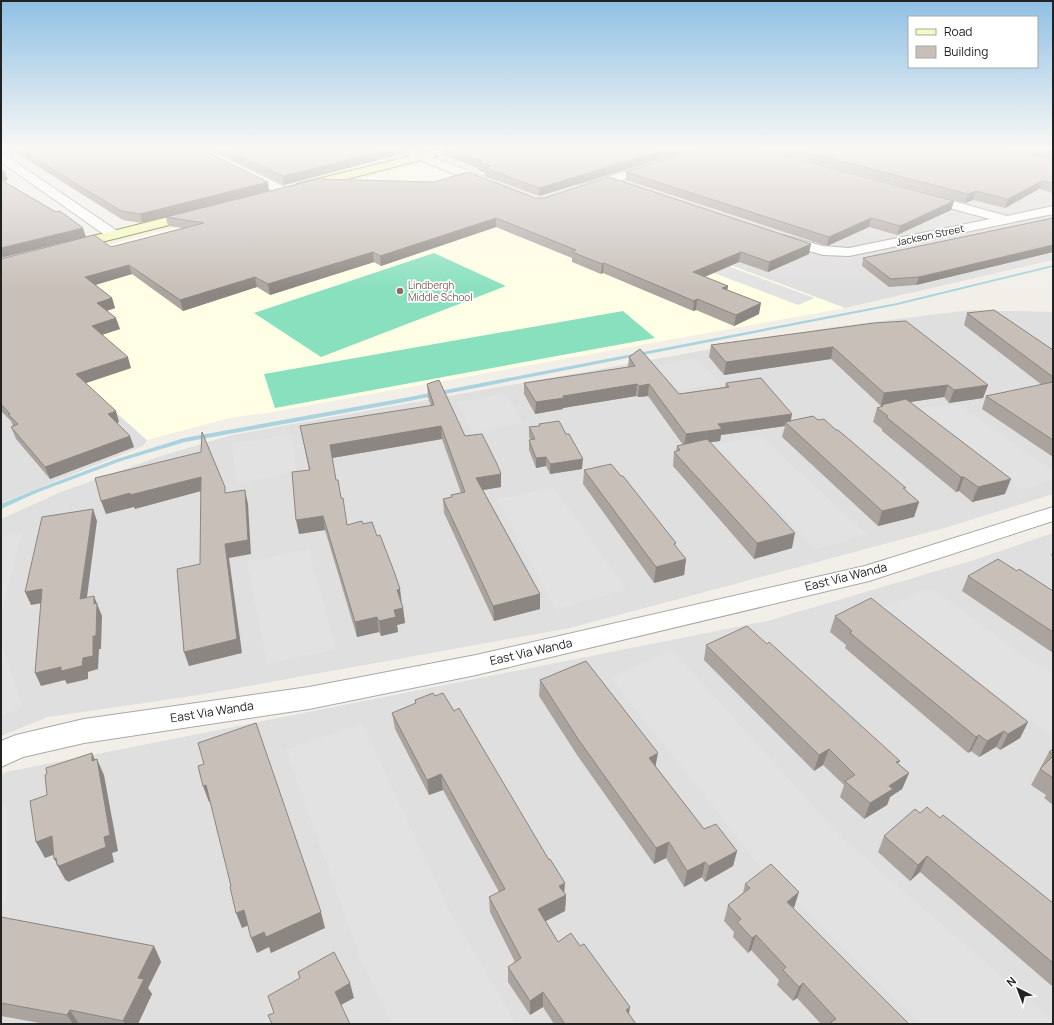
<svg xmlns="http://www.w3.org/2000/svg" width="1054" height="1025" font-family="Manrope,sans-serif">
<rect width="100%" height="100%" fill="#f2efe9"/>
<path fill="#e0dfdf" d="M602,148H964L1053,169V260L845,308L687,249L537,208L476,184Z
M971,310L1053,312V494L948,527L570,628L199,695L48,717L1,736V519L61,492L161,456L232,435L833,327Z
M8,317L147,440L143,446L1,503V319Z
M1053,533V1024H1V775L6,772L767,621L974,560Z"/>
<path fill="#ffffe5" d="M422,163L537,208L687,249L845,308L266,413L229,418L147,440L9,317L1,273Z"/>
<path fill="#88e0be" d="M434,253L506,286L321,357L254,313Z
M623,311L655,338L275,408L264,374Z"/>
<path fill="#e2e2e2" d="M561,204L815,298L798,305L546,209Z
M697,359L720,383L678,390L658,365Z
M507,394L522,423L471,433L457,402Z
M959,405L1053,471V480L1021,490L913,409Z
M292,434L297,472L237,484L232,444Z
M761,436L867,535L815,549L716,445Z
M554,488L626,589L556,610L497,499Z
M22,532L1,614V536Z
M309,549L336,649L267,664L247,562Z
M931,588L1028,659L1053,674V737L880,608Z
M1,640L22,707L1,716Z
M672,650L842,838L1053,1021V1024H921L763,870L611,678Z
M362,723L448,908L516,1024H392L361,959L286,750Z
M7,804V902L1,903V806Z"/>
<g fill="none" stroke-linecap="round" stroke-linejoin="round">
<path fill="#aad3df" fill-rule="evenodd" d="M1053,265V267L897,305L399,403L185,442L121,461L36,493L1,509V504L32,491L117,459L184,438L399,399L897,303Z"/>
<g stroke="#a9a9a9" stroke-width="2">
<path id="street" d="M192,148H205L287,188L289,191L287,194H279L193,150Z
M393,148H407L496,181L498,184L496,187H488L394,150Z
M700,148H715L714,150L589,191H581L579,188L581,185Z
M1,154L5,155L119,232L121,235L119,238H109L1,162Z
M924,193L1007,216L1053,206V214L849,256L823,255L778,242L776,239L778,236L783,235L823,246L849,248L990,219L920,200L918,197L920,194Z
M1053,507V521L869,581L476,675L309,709L84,743L23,757L1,767V741L16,735L84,719L309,687L476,655L865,566Z"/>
</g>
<g stroke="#707d05" stroke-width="2">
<path id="secondary" d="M444,148H460L459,150L301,191L297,190L295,187L297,184Z
M196,210L201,211L202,214L201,217L70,250L65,249L63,246L65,243Z"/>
</g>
<use href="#street" fill="#fff" fill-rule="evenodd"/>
<use href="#secondary" fill="#f7fabf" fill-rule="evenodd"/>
</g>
<path fill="#aba49e" d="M1,148H199L269,191L142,223L123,220L10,149L6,154L1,153Z
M208,148H400L401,154L284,185Z
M410,148H440L429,150L425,148L417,150Z
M444,148H696L539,196L485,176V173L478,170V168L444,155Z
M760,148H1003L1044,157L1005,148H1053V193L1039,189L1005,208L973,200L965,203Z
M626,172L954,201L951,210L897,235L869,227L827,246L626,180Z
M535,198L809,254L768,272L739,262L705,277L728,286L727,290L759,314L734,326L696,310L693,311L603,273L601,274L572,262V258L496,227L381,266L374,262L270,295L257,287L183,311L132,274L95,285L112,298L115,308L107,311L120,329L102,334L131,368L86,383L119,422L117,423L134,447L50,479L16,439L11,427L13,426L11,421L1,411V259L111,247L182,228L168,226L166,217Z
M1053,218V252L916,285L889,287L862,266L863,258Z
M967,313L1053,350V457L982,409L986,396L1042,385L964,325Z
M874,323L988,385L983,398L949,403L944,397L910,402L1005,494L972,502L959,491L956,492L882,431V429L873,422L877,408L880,407L881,406L831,359L724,375L709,357L711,345Z
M629,357L679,394L725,387L726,383L791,421L905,490L919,502L914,517L878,526L782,437L785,426L721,435L720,441L709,442L792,548L754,559L673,466L674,452L676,451L677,446L683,445L648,396L638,397L636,396L563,408V409L535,414L524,394V383L628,367Z
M427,384L465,436L501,487L483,490L540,594V609L494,621L444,513L443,499L451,497V495L461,493L442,439L332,458L336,480L341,498L347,525L402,604L403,608L405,623L397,625L398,632L381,636L379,632L357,637L325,530L299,534L309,470L300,426L431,406L428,397Z
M539,424L582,469L550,474L546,466L536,468L529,450V440H531L529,437V427L539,426Z
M584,470L621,476L676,543L675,546L686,559L684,575L654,583L583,484Z
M1053,551V557L1051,555Z
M1017,571L1053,591V653L962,591L968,576Z
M835,616L1028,722L1020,738L1000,750L996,747L979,757L971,751L968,753L845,648L846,645L830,632Z
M706,645L900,761L898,764L909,773L902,789L890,797L887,805L864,819L840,797L844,785L823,765L814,771L704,660Z
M540,680L656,767L704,829L737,851L733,866L705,882L702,877L684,887L666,858L654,864L577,755L539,696Z
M415,700L566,895L565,911L546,921L558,942L580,946L636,1024H554L543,1007L530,1015L508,982V967L515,962L490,912L489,897L499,892L443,790L429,795L395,729L392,713L415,704Z
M1053,749V805L1044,798L1046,795L1031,785L1049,752Z
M920,813L940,818L1053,903V987L920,872L910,881L878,852L884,836Z
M745,884L793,908L909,1024H821L797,998L793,1001L777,985L779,980L751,950L748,953L733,937L734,932L724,921L728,905L743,893Z
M1,917L154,946L161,962L148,988L152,994L138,1024H45L1,1016Z"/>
<path fill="#8b8681" d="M4,148H9L10,149L6,154Z
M396,148H400L401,154L284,185L283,176Z
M417,148H425L417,150Z
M429,148H440L429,150Z
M671,148H696L539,196V188Z
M1,172H5L8,180L5,181L7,185L1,187Z
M1042,181L1039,189L1005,208L1008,199Z
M268,182L269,191L142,223L140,214Z
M976,191L973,200L965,203L968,194Z
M954,201L951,210L897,235L900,226Z
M496,218V227L381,266L380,256Z
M871,218L869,227L827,246L829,237Z
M83,228L86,237L1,258V248Z
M811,244L809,254L768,272L769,262Z
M1053,245V252L916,285L919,277Z
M373,252L374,262L270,295L268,284Z
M741,252L739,262L692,282L693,272Z
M604,263L603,273L601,274L602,264Z
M129,265L132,274L88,287L85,277Z
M255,277L257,287L183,311L180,300Z
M728,286L726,296L722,288Z
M112,298L115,308L100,313L97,303Z
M697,299L696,310L693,311L694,301Z
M761,303L759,314L734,326L736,315Z
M116,318L120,329L96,337L92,326Z
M833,347L831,359L724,375L726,362Z
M128,357L131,368L80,385L76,374Z
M637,384L636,396L563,408V409L535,414L536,402L563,396Z
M649,384L648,396L638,397L639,386Z
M948,385L944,397L883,406L881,405L884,393Z
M988,385L983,398L949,403L954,390Z
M116,411L119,422L112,425L108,414Z
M792,414L790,425L785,422V426L721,435L720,441L684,446L686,434L718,424Z
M441,426L442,439L332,458L330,445Z
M130,436L134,447L50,479L45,467Z
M546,457V466L536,468V458Z
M583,459L582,469L550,474V464Z
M501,474V487L477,491L476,478Z
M201,477L205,490L135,509L134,507L106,514L101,501L130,493Z
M961,477H964L959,491L956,492Z
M1011,479L1005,494L972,502L978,487Z
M245,490L248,504L251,554L229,558L242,653L189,666L184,652Z
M919,502L914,517L878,526L882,511Z
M93,509L97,521L85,612L80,599Z
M323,516L325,530L299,534L296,520Z
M795,533L792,548L754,559L757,543Z
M686,559L684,575L654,583L656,567Z
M42,589L48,602L31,605L25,592Z
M400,589L402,604L397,590Z
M540,594V609L494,621L493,606Z
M94,596L102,616L101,649H99L98,669L88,672V679L67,684L65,680L41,686L35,673L61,667L83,658L94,604Z
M403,608L405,623L397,625L398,632L381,636L379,621L394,610Z
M377,617L379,632L357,637L355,622Z
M1028,722L1020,738L1000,750L1008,734Z
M1004,731L996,747L979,757L987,741Z
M979,735L971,751L968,753L976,737Z
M829,749L823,765L814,771L819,755Z
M92,753L98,766L97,759L104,775L118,851L112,853L114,862L68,882L67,880L66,881L57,865H58L54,859Z
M658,753L655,769L649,758Z
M909,773L902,789L890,797L887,805L864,819L870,803L889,786Z
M441,774L443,790L429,795L427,780Z
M206,785L211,801L209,802L203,786Z
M52,836L61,852L45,858L36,842Z
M669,842L666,858L654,864L656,848Z
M737,851L733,866L705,882L709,866Z
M927,856L920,872L910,881L918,865Z
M705,862L702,877L684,887L687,871Z
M565,883L564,896L566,895L565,911L538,925V909L559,886Z
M799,892L794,908L787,902Z
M244,910L249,925L242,928L236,913Z
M321,912L325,928L271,953L269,947L257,953L251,938L264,932Z
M756,935L751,950L748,953L752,938Z
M154,946L161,962L148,988L152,994L138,1024H125L123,1021L138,978Z
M350,983L354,998L339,1006L335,992Z
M803,983L797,998L793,1001L799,987Z
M543,992V1007L530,1015V1001Z
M630,1007L628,1021L626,1010Z
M70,1010L79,1024H73L67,1015Z"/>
<path fill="#c7bfb8" stroke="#8b8681" d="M18,148H199L268,182L140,214L121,211Z
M222,148H396L283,176Z
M444,148H671L539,188L485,168L490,166L478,162L482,161Z
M702,148H757L954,201L900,226L871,218L829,237L626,172Z
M791,148H1003L1053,159V183L1042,181L1008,199L976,191L968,194Z
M1042,148H1053V150Z
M1,169L5,172H1Z
M468,172L535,198H544L609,177L811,244L769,262L741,252L693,272L728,286L722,288L761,303L736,315L697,299L694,301L604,263L602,264L572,252L576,250L496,218L380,256L373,252L268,284L255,277L180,300L129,265L85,277L112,298L97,303L116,318L92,326L128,357L76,374L116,411L108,414L130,436L45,467L11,427L18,424L8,414H10L1,404V259L94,235L111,247L204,223L166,217L318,179L434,182Z
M1,180L56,212L60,211L83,228L1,248Z
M1053,218V245L919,277L891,279L863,258Z
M994,310L1053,350V377L967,313Z
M906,321L988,385L954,390L948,385L884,393L833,347L726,362L711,345L874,323Z
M640,349L679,394L729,387L726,383L761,378L792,414L718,424L722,429L686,434L649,384L639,386L637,384L563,396L564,398L536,402L524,383L635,366L629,357Z
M439,380L465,436L482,434L497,464L501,474L476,478L540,594L493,606L443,499L452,497L451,495L465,492L441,426L330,445L336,480H338L341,498H343L347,525L362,521L363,524L372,522L377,536L380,535L395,574L400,589L397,590L403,608L394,610L396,617L379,621L377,617L355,622L323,516L296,520L292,472L310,470L300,426L434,405L427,384Z
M1053,382V440L986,396Z
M906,399L1011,479L978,487L964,477H961L886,417L888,416L877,408L883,406L881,405Z
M813,416L818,420L824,419L836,430H838L906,488H903L919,502L882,511L785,422Z
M559,421L566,434H569L583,459L550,464L546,457L536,458L529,440L535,439L529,427L540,426L539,424Z
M202,432L225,487V493L245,490L248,540L225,544L237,639L184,652L177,569L200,564L201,477L130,495V493L101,501L95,478L201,452Z
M707,439L795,533L757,543L674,452L680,450L677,446Z
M611,464L621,476H623L676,543L674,544L686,559L656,567L584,470Z
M93,509L80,599L94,596V604L97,603L96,636H93V656L83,658L82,666L61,671V667L35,673L42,589L25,592L42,517Z
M998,559L1017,571L1019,569L1053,591V632L968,576Z
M871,598L1028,722L1008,734L1004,731L987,741L979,735L976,737L850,633L852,631L835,616Z
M747,626L767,644L769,642L900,761L896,762L909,773L889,786L893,789L870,803L845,781L855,775L829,749L819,755L706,645Z
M586,661L658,753L649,758L704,829L716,824L737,851L709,866L705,862L687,871L669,842L656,848L578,739L540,680Z
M433,693L435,696L443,693L454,711L459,708L549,860L550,859L565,883L559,886L566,895L538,909L558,942L571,933L580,946L584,944L630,1007L626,1010L636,1024H565L543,992L530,1001L508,967L521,958L489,897L505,889L441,774L427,780L392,713L416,703L415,700Z
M256,723L321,912L266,937L264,932L251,938L244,910L236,913L230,887L231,886L206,785L203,786L198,766L204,764L198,743Z
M1053,749V754L1049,752Z
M92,753V761L97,759L110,835L104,837L106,847L59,866V865H57L56,858L54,859L52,836L36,842L30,801L47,795L45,775L47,774L46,768Z
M1053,756V778L1040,769Z
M927,807L940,818L943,815L1053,903V963L927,856L918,865L884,836L915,809L920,813Z
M771,864L799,892L787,902L909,1024H833L831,1022L836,1019L803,983L799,987L783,970L786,967L756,935L752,938L737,922L741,919L728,905L750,888L745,884Z
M1,917L154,946L138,978L144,979L123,1021L70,1010L67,1015L1,1003Z
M334,952L350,983L335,992L350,1024H272L268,1015L274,1013L268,996L300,978L298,972Z"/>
<linearGradient id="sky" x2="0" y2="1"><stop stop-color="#8fc0e4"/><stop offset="0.51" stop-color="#f9f8f5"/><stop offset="1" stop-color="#f9f8f5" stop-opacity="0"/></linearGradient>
<rect width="1054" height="291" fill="url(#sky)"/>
<circle fill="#8d6e63" stroke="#fff" stroke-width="1.5" cx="400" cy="291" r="4"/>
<g text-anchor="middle" stroke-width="3.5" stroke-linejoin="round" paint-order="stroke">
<g font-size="10" fill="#222" stroke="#fff">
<text transform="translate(930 235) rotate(-12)" y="4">Jackson Street</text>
</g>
<g font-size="10" fill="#785e54" stroke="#fff" text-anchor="start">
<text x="408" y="289">Lindbergh<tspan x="408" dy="12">Middle School</tspan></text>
</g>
<g font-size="12" fill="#222" stroke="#fff">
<text transform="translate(846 577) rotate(-14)" y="4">East Via Wanda</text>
<text transform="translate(531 652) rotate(-13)" y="4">East Via Wanda</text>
<text transform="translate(212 712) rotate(-9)" y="4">East Via Wanda</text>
</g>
</g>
<rect width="1054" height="1025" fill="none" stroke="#222222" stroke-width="4"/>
<rect x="908" y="16" width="130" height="52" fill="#ffffff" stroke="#a7a7a7"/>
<rect x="916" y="29" width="20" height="6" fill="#f7fabf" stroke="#a7a7a7"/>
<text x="944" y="36" font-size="12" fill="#222222">Road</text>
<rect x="916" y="46" width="20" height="12" fill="#c7bfb8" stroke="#a7a7a7"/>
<text x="944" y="56" font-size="12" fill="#222222">Building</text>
<g transform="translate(1018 989) rotate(318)" stroke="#ffffff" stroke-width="3" paint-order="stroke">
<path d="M0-3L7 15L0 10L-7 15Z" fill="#222222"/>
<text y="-6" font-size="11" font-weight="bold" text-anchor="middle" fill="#222222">N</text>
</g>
</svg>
